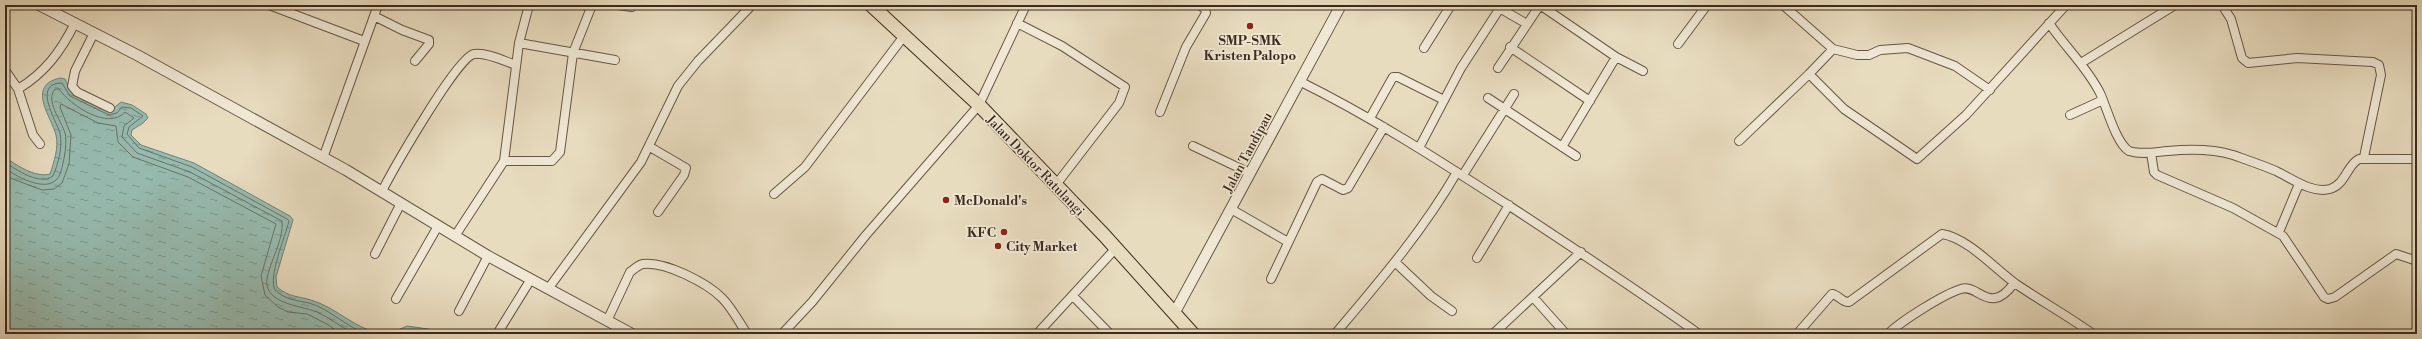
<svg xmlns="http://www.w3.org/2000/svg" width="2422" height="339" font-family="'Libre Bodoni',serif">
<defs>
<pattern id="water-ripples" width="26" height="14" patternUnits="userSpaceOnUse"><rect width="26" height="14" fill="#97bcb1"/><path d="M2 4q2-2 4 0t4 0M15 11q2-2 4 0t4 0" fill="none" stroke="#7c998f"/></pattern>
</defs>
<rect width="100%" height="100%" fill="#e8dcbf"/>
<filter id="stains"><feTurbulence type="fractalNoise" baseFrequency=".005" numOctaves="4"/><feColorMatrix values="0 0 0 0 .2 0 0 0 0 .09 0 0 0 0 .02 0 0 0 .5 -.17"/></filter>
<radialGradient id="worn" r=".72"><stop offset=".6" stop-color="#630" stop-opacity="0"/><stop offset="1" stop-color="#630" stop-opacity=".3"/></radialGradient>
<path fill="url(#water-ripples)" stroke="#738275" d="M60,78L65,79C73,98 92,104 110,111L121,102L132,105L146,114L148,118L143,123L132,130L131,135L141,145L194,163L290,216L293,220L276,277L277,287C289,297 297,296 311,300C338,308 355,330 384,334H5V157C16,165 35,178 50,174C54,162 59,147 56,135C51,116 26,86 60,78Z
M407,326L428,329L442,334H389Z"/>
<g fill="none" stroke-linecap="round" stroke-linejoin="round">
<path stroke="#6a7366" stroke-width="1" d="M5,162C16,170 40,186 53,176C58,164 63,147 60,133C56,120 32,83 62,83L70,96L109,115L117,113L122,107L131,108L143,116L129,127L127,134L139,148L192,167L287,219L289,221C285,237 268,277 275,290C286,300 295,300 309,303C330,309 346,327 367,334
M5,168C15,176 44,192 56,180C60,177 62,168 63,163C65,155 67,141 65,133C61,120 45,101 55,89H59C70,105 108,131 125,112L134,118L124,126L122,137L137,153L190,172L282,221C284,238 272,258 268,274C259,304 300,305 317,312C330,318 341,327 354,334
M5,176L42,190L54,189L62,183L69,164L71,135L60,107L61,104L98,123L116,126L118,142L133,157L188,177L276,224L261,276L265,295L278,307L288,312L307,314L327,324L341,334"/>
<g stroke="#675645" stroke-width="10">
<path id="minor" d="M269,5L364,41
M529,5L519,43L504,161H552L560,152L573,53L592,5
M618,5L632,7
M1540,5L1616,57L1562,147
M1783,5L1833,49L1809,74L1844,109L1917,159L1966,115L2066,5
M2222,5L2231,19L2242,58L2248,63L2297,58L2373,62L2379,65L2381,75L2364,157
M1496,6L1527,24
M374,16L402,30L429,40V44L415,61
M1017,23L1062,46L1125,87L1119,103L1055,186
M2049,23C2065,47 2087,67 2100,93C2107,108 2116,143 2129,151C2142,155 2155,152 2168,151C2189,149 2213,149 2233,155C2247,160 2262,165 2276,171C2291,178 2312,194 2330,189C2345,185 2347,165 2359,159H2417
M94,33L75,71L72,86L77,92L110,108
M519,43L615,60
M1678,44L1707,5
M1510,47L1590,101
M1424,48L1451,5
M1833,49L1857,55H1869L1880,50L1908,48L1955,66L1990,90
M1616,57L1643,71
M2081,63L2175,5
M1498,68L1540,5
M5,70L18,89
M1299,81C1372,117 1440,161 1508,205C1572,247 1636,289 1699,334
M1488,98L1576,156
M1160,112L1186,47L1206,13L1205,9L1200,5
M2070,115L2103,100
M1370,118L1393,77H1398L1444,100
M1739,141L1809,74
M40,144L33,135L18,89C45,73 61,51 75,23
M1193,146L1250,173
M650,147L686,168L684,175L658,212
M1419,148L1461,68L1500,8
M2151,153L2154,172L2157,175L2233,208L2283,236L2324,297L2328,299L2335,297L2396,254L2417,261
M323,158L378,5
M1463,175L1514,94
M382,191C393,170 457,57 474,54C486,52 504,61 516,65
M774,194L805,167L904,36
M1231,209L1288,242
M2279,232L2299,184
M455,236L504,161
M375,254L401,203
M1477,258L1509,205
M1395,262L1431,296L1452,311
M1271,279L1317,182L1322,179L1343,190L1348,188L1384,127
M548,289L641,162L678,86L698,61L752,5
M1073,296L1110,334
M1533,297L1566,334
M396,299L438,226
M459,311L488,256
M607,321L630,272C634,269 638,265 643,264C665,261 707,283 722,298C732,308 739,322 747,334
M497,334L531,279
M782,334L812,302L866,235L979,105L1026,5
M1037,334L1116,248
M1335,334C1379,282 1423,231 1457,172
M1493,334L1581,252
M1797,334L1832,294C1839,295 1842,303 1849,302L1942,234C1968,238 1995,269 2016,284C2041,301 2068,316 2093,334
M1888,334C1901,321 1944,294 1961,289C1978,283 1990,317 2014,283"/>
</g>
<g stroke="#675645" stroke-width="12">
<path id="tertiary" d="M39,5L137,55L346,170L488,256L632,334
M1175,312L1341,5"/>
</g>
<g stroke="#3c2a1c" stroke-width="15">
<path id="trunk" d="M871,5L979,105L1104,235L1193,334"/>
</g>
<use href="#minor" stroke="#f0e8d5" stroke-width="8"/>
<use href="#tertiary" stroke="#f0e8d5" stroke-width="10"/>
<use href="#trunk" stroke="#e8dcbf" stroke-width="13"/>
</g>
<g fill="#8f2418" stroke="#f0e8d5" stroke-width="1.5">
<circle cx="1250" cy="26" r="4"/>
<circle cx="946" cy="200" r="4"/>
<circle cx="1004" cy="232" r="4"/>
<circle cx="998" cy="246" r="4"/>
</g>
<g text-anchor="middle" stroke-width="3.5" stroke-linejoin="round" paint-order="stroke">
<g font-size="13" font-weight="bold" fill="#3c2a1c" stroke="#f0e8d5" text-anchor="start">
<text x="1250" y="45" text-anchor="middle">SMP-SMK<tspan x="1250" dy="15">Kristen Palopo</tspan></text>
<text x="954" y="205">McDonald's</text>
<text x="996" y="237" text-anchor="end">KFC</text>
<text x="1006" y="251">City Market</text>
</g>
<g font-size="13" fill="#3c2a1c" stroke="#f0e8d5">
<text transform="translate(1247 152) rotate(-62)" y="5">Jalan Tandipau</text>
<text transform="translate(1036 165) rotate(46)" y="5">Jalan Doktor Ratulangi</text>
</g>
</g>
<rect width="2422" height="339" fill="none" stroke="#e8dcbf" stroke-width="20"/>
<rect x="6" y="6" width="2410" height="327" fill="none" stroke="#3c2a1c" stroke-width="2"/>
<rect x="10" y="10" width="2402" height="319" fill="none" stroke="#3c2a1c"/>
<rect width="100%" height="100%" filter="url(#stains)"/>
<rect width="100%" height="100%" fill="url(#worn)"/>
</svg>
